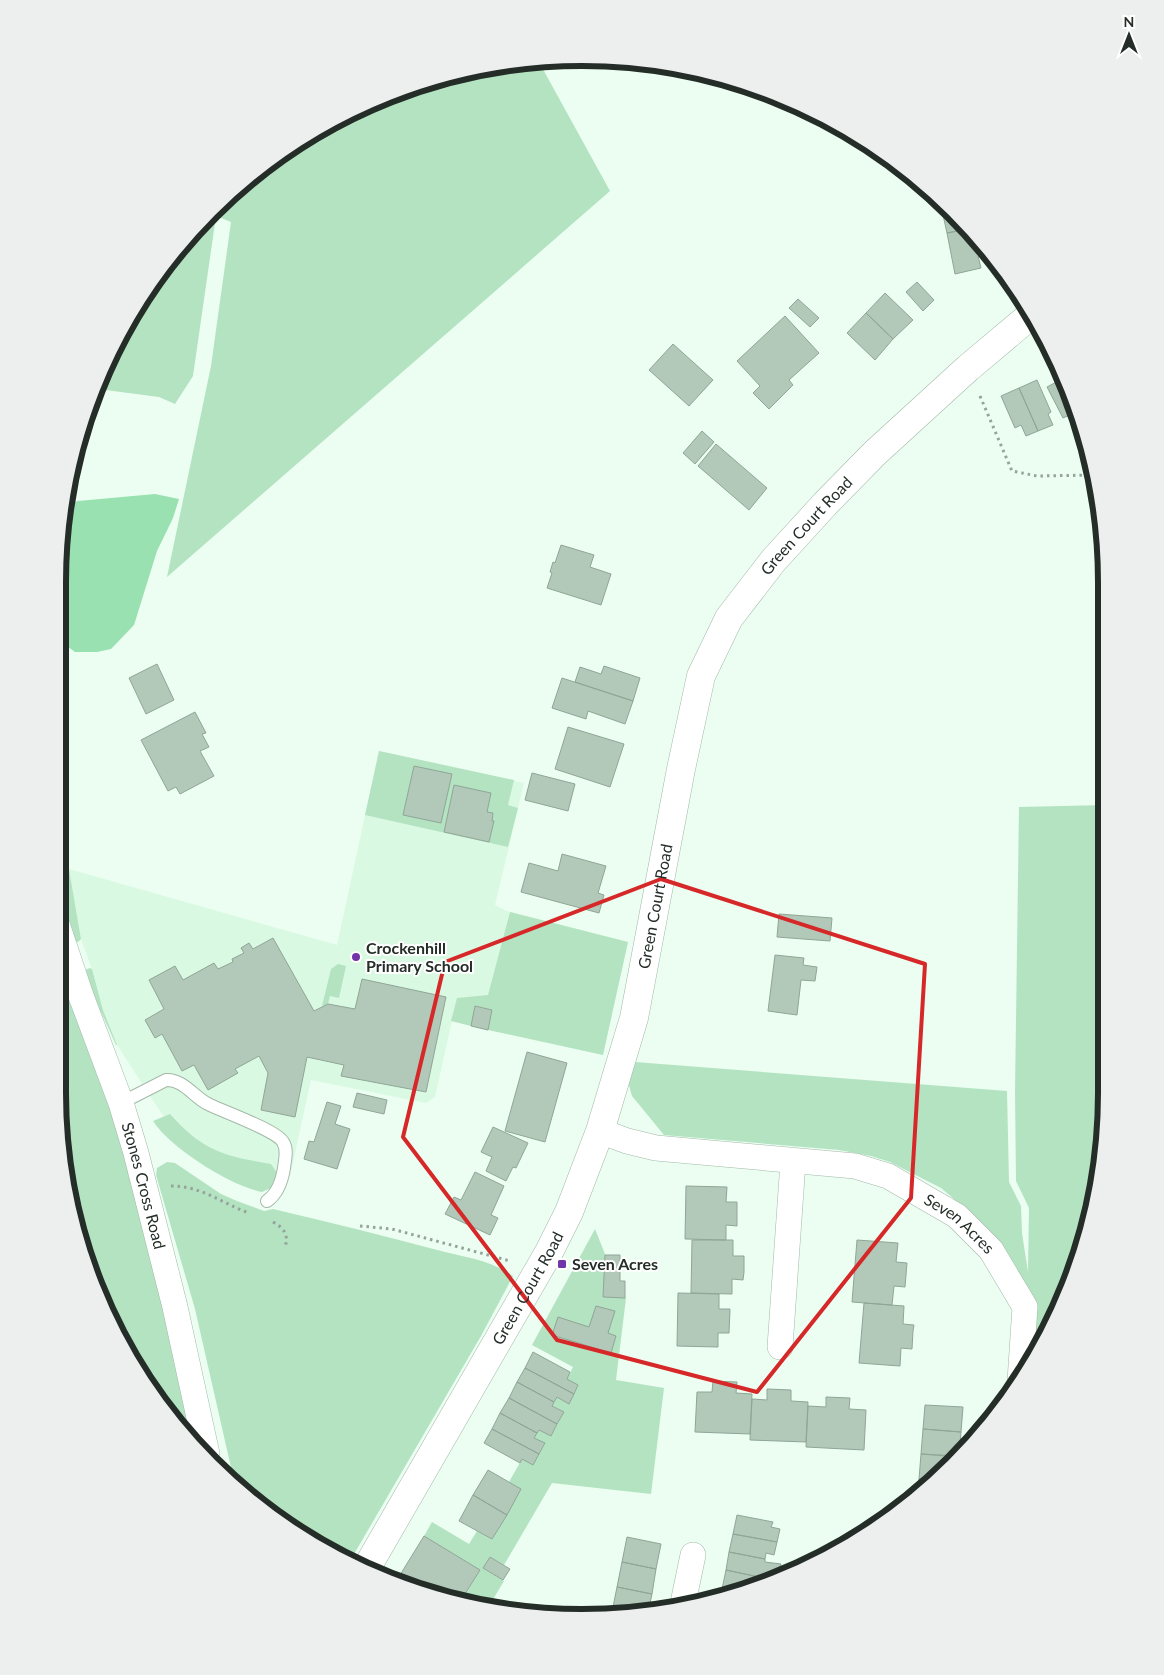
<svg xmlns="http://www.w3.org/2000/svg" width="1164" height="1675" font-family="Lato,sans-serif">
<rect width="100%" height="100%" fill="#ebfef1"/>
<path fill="#daf9e2" d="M379,751L524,783L495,905L507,911L628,942L603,1055L452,1021L435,1097L426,1103L311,1080L290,1176L238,1166L169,1125L117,1045L103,1010L92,969L81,939L69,869L337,945Z"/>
<path fill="#b4e3c2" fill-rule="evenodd" d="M539,62L610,191L167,577L211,366L231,222L216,216L193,376L175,404L159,397L98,389L97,387L128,320L211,211L291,146L382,97L480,68Z
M379,751L514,780L508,805L518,808L508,847L365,815ZM414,766L451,774L404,815ZM454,785L487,812L493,814L492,821H494L489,842L444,832Z
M1106,805V1093L1096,1196L1066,1294L1032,1358L1027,1307L967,1210L941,1188L890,1162L871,1156L839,1150L664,1135L632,1096L622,1061L1007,1091L1009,1182L1021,1206L1022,1233L1028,1272L1029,1208L1016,1181L1015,1092L1019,807Z
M69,869L81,939L78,942H75L63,922L58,887L57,871Z
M510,912L628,942L603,1055L488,1030L492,1010L476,1006L471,1026L451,1021L457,998L488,995Z
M338,964L346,966L339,998L330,996L328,1004L322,1006L331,969Z
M90,968L92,969L103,1010L117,1045H116L102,1014L93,997L85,970Z
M57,984L67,991L131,1156L204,1451L146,1384L98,1294L75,1229L58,1093Z
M170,1114C203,1151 224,1156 271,1164L277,1173L271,1188L262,1192C231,1186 170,1148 153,1121Z
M167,1162L175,1163L221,1194L237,1201L264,1211L273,1209C329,1222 385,1236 441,1251C465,1257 493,1261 513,1276L481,1336L350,1561L291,1529L235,1485L195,1309L156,1175L157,1168Z
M595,1229L605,1254L604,1297L626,1298L616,1380L664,1388L651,1494L552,1483L504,1565L490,1557L483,1568L504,1581L489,1606L463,1599L480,1570L424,1536L432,1522L469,1544L477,1531L492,1539L521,1489L509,1482L522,1459L533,1465L545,1444L534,1438L539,1430L551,1436L564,1412L552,1406L557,1397L569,1403L578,1386L567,1379L573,1367L532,1345Z"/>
<path fill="#99e1b0" d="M155,494L179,499L173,518L157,551L134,625L111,649L97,652H75L67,646L61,612C51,600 63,524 65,505L78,501Z"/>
<path fill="#b2c9b9" stroke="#8fa696" d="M945,205L953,211L968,229L947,233L941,206Z
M968,229L984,247L986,254L978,256L981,268L955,274L947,233Z
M917,282L934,300L923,311L906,292Z
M885,293L913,320L893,339L866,313Z
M798,299L819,318L810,327L789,308Z
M866,313L893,339L875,360L847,333Z
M785,316L819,353L789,380L793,385L769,409L753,393L760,386L737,361Z
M673,344L713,380L689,406L649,370Z
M1062,379L1074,413L1063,418L1047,387Z
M1037,380L1051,412L1048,414L1053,425L1038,431L1019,388Z
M1019,388L1038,431L1026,436L1021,425L1015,428L1001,396Z
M702,431L714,442L695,464L683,453Z
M716,444L767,488L749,510L698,466Z
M561,545L594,555L590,567L611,574L601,605L547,588L552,573L550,572L553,562L555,563Z
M157,664L174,700L146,714L129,678Z
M604,666L640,678L633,701L575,682L580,667L601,674Z
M562,678L633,701L625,724L588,711L586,719L552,708Z
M195,712L206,733L202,734L209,747L200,751L214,776L180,794L176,787L168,791L141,740Z
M568,727L624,744L610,787L555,769Z
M414,766L452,774L441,823L403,815Z
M532,773L575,784L568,811L525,800Z
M454,785L491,793L487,812L493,813L492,821H494L489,842L444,832Z
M562,854L606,866L598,893L604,895L599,913L521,892L529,863L558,871Z
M779,914L832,918L830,941L777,937Z
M273,938L314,1011L328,1004L355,1009L362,979L446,997L426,1092L341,1076L344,1065L307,1057L295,1117L261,1110L268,1073L259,1056L235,1069L238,1073L208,1090L194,1065L182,1071L162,1034L155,1038L145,1020L164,1009L149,980L175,966L183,980L214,963L218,969L233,962L232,959L244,953L241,948L249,943L253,949Z
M775,955L804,958L803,965L817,967L815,981L801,980L797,1015L768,1011Z
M475,1006L492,1010L488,1030L471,1026Z
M527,1052L567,1063L545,1142L505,1131Z
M357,1093L387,1100L384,1114L353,1107Z
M327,1102L341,1106L335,1124L350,1129L337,1169L304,1159L309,1141L314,1142Z
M493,1127L528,1143L516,1168L513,1167L506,1181L486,1171L492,1157L481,1152Z
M475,1172L504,1186L491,1215L498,1218L490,1235L445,1214L454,1197L461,1200Z
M686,1186L727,1187L726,1202H737V1226L726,1225V1240L685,1239Z
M692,1240H733V1256H744V1272L743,1280L732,1279V1294L691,1293Z
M857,1240L898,1243L896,1262L907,1263L905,1287L894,1286L892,1305L852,1302Z
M605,1255H620V1281H625V1298L603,1297Z
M678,1293L719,1294V1309H730L729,1333H718V1347L677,1346Z
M864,1303L904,1306L903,1324L914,1325L913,1331L912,1349L901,1348L900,1366L859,1363Z
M596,1306L615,1311L608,1333L616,1336L611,1353L552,1335L558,1317L589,1327Z
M533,1352L570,1372L567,1379L578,1385L574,1394L525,1368Z
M525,1368L574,1394L569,1404L557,1397L554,1402L517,1382Z
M713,1381L737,1382L736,1393L752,1394L750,1434L695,1432L697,1392H712Z
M517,1382L554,1402L552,1406L564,1412L557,1424L509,1398Z
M767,1389L791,1390V1401L808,1402L806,1442L750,1440L752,1399L767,1400Z
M826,1397L850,1398L849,1409L866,1410L864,1450L806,1447L808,1406L826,1407Z
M509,1398L557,1424L551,1436L539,1430L537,1433L500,1413Z
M925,1405L963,1407L961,1432L923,1429Z
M500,1413L537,1433L534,1438L545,1443L539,1454L492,1429Z
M492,1429L539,1454L533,1465L522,1459L520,1463L484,1443Z
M923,1429L961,1432L959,1456L921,1454Z
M921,1454L959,1457L935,1480L919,1479Z
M488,1470L521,1489L507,1515L473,1495Z
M919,1479L935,1480L918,1494Z
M473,1495L507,1515L492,1539L459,1521Z
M737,1515L773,1522L771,1527L780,1529L777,1542L733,1534Z
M733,1534L777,1542L774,1555L766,1553L765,1559L729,1552Z
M424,1536L480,1570L462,1599L445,1591L443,1594L422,1588L400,1575Z
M627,1537L661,1544L656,1569L622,1562Z
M729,1552L765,1559V1562L781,1564L778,1575L768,1579L726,1570Z
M490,1557L510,1569L503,1580L483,1568Z
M622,1562L656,1569L652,1594L617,1587Z
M726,1570L768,1579L731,1591L722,1589Z
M617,1587L652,1594L648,1612L628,1615L612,1612Z
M612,1612L628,1615L611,1616Z"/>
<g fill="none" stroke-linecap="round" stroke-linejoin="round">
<g stroke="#a2b9a9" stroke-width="14">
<path id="lane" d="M121,1103L166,1080C183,1079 194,1097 208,1104C224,1112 276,1130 283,1142C288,1150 285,1159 284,1168C282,1181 277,1194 267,1201"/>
</g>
<g stroke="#a2b9a9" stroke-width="26">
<g id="street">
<path id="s1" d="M57,924L81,996L121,1103L136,1153L175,1307L207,1454"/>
<path id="s2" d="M600,1131L627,1141L656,1148L855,1166L888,1176L957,1216L991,1250L1025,1307L1020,1381"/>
<path d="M780,1347L793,1162"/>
<path d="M682,1608L693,1555"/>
</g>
</g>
<g stroke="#a2b9a9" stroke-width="29">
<g id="secondary">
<path id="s3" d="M366,1569L549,1252L569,1212L600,1131L634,1018L681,769L701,676L729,618L773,561L825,504L875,453L968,368L1031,315"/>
</g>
</g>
<path stroke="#95a399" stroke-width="3" stroke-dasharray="2.5 4" stroke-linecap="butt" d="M980,396L1012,471L1037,476L1095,475
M171,1186C202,1186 221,1203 249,1213
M273,1222C284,1228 289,1235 285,1247
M360,1226L392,1229L510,1261"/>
<use href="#lane" stroke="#fff" stroke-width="12"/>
<use href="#street" stroke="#fff" stroke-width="25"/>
<use href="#secondary" stroke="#fff" stroke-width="28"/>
</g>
<path fill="none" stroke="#d62828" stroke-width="4" stroke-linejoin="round" d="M661,879L925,964L911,1198L757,1392L557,1340L403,1137L445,962Z"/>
<g fill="#7234a9" stroke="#fff" stroke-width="2">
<circle cx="356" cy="957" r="5"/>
<rect x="557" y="1259" width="10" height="10" rx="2.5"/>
</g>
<g text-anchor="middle" stroke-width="4" stroke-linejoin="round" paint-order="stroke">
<g font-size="16" fill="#242d27" stroke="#fff">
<text dy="6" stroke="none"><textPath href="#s3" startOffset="1149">Green Court Road</textPath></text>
<text dy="6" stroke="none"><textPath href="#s3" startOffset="729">Green Court Road</textPath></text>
<text dy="6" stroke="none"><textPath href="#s1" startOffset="276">Stones Cross Road</textPath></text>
<text dy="6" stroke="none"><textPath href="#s2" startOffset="379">Seven Acres</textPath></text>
<text dy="6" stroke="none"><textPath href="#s3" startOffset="324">Green Court Road</textPath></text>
</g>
<g font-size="16" font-weight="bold" fill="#242d27" stroke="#fff" text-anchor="start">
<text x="366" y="954">Crockenhill<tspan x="366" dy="18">Primary School</tspan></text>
<text x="572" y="1270">Seven Acres</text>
</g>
</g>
<path d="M0 0H1164V1675H0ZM582 66H582A516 516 0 0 1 1098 582V1093A516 516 0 0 1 582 1609H582A516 516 0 0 1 66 1093V582A516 516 0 0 1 582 66Z" fill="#edeeee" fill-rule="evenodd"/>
<path fill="none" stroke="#242d27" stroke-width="6" d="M582 66H582A516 516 0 0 1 1098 582V1093A516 516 0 0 1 582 1609H582A516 516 0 0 1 66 1093V582A516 516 0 0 1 582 66Z"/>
<g transform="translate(1129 35)" stroke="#ffffff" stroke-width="4" paint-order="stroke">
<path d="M0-4L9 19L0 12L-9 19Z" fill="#242d27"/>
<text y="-8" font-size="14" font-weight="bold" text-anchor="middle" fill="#242d27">N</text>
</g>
</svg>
